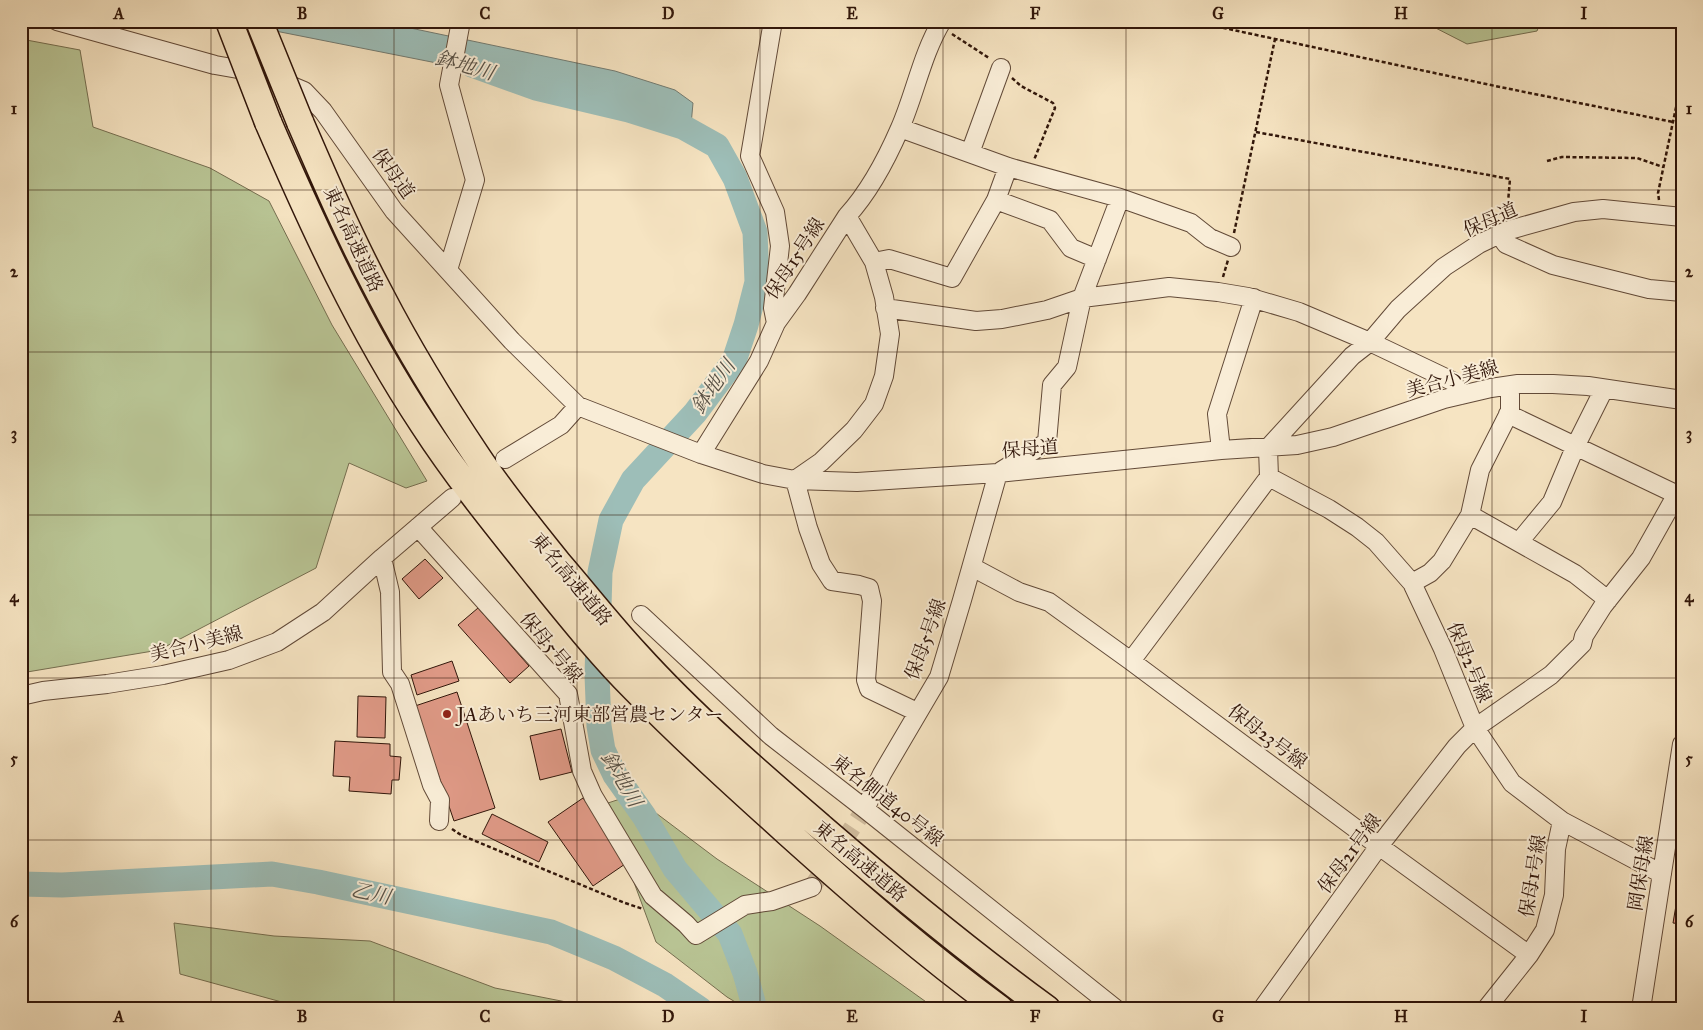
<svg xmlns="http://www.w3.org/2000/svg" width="1703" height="1030" font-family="'IM FELL Great Primer','Noto Serif JP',serif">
<rect width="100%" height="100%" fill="#f6e4c2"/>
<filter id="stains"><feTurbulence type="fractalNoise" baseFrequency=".004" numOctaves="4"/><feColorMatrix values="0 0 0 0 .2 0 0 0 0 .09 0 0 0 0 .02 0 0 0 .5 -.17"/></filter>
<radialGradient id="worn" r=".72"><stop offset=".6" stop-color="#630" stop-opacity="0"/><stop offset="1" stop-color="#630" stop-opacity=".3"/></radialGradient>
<path fill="#b9c595" stroke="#756e50" d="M1422,21H1541L1537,31L1467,44Z
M21,39L80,50L93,127L210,168L269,201L332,325L427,481L406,488L349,463L316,568L159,650L21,673Z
M632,795L717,859L820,926L936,1009H747L727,997L656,942L605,804Z
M174,923L274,936L370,941L495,988L602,1009H307L180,974Z"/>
<path fill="#9dbeb8" stroke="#727b72" d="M225,21H377L615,71L675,90L693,103L690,136L603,96Z"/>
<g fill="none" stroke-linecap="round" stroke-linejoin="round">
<path stroke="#9dbeb8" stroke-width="25" d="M472,65L536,88L629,110L683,127L717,146L735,178L755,232L757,282L746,325L734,361L695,413L633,480L611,520L600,572L597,675L599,726L603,750L615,775L644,816L675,869L730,934L745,973L755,1009
M21,884L62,885L272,874L318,882L551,932L614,958L665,985L700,1009"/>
</g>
<path fill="#e09a87" stroke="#31160a" d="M425,559L443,578L419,599L402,579Z
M478,608L529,666L510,683L458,625Z
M452,661L459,681L417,695L411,675Z
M457,692L495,808L454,821L415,706Z
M358,696L386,697L385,738L357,737Z
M561,729L572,772L540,780L530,736Z
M335,741L390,744V756L401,757L399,780H392L391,794L349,791L350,777L333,776Z
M583,798L628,862L593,886L548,822Z
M492,814L548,842L539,862L482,834Z
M1682,870V924L1673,923Z"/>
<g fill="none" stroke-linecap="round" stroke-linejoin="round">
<path stroke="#cfbb9d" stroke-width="18" stroke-dasharray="18 9" stroke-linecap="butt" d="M812,887L865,809"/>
<g stroke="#624a38" stroke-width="20">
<path id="minor" d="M57,21L215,65L261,73L304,91L323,111L394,211L512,341L578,406L701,454L763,474L795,480L857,482L998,473L1221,450L1297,445L1333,437L1444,399L1491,388L1518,384H1553L1588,386L1682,400
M900,128L1008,167L1120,198L1191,223L1210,238L1231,247
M970,153L1001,68
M996,200L1050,220L1071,248L1097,259
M1499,234L1506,244L1553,265L1649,289L1682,292
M874,262L889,259L952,278L996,200L1008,167
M448,270L475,180L449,85L461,21
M885,308L976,321L1002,319L1047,310L1082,298L1115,294L1169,287L1218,292L1248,297L1299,312L1370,342L1452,381L1461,395
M776,323L797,294L847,216
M1508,414L1682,497
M1268,448L1269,477L1329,509L1357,527L1376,542L1412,583L1443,649L1475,728L1512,783L1562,821L1662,874
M1268,448L1352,356L1370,342L1398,309L1444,267L1479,244L1506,231L1574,212L1603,209L1682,217
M1221,450L1217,414L1254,298
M701,454L759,361L776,323L773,308L780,246L775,212L750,156L773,21
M505,459L561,425L578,406
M1001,471L1047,442L1052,385L1067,367L1082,298L1120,198
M795,480L821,462L854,430L874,404L884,376L890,334L884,297L874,262L847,216C869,192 887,158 900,128C915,94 922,54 942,21
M795,480L808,528L821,564L832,581L859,585L869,588L872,601L866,680L869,689L917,712
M1470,515L1480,470L1510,411V385
M418,527L568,694L582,771L593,796L653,896L686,924L696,935L745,905L772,901L812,887
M1519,542L1552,502L1576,445L1604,389
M382,558L390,592L392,672L400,684L432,785L440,800L439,821
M972,567L1019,592L1049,602L1131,661L1379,846L1529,955
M1412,583L1430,573L1442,561L1470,515L1575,574L1608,600
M641,615L771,736L865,809L1116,1009
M1131,661L1269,477
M21,696L43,691L107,684L163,675L229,660L277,642L323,612L382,558L452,498
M865,809L882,774L939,677L962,600L998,473
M1262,1009L1379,846L1457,746L1475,728L1551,675L1582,644L1584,636L1603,606L1641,558L1677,494
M1486,1009L1529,955L1545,930L1554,895L1556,849L1562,821
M1641,1009L1682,744"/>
</g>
<g stroke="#31160a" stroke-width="29">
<path id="highway" d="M268,122C313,226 360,329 423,424C458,478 499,528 539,578C570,616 600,654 635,689C684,739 736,786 788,833C857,895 926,955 1000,1009
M300,122C325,180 350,238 380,294C409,350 442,404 477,456C502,494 531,529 559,564C585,594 609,625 636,654C693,717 757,772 822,828C895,891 969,952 1047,1009"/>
</g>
<path stroke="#31160a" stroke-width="2.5" stroke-dasharray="4 2.5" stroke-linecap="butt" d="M1191,21L1500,87L1673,122
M952,34L989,58
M1012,78L1021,86L1053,103L1055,108L1034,160
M1256,132L1510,179L1507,214
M1547,161L1562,157L1637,158L1663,167
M1659,200L1658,193L1682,79
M1234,233L1275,39
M1223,277L1228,260
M452,829L461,835L625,903L643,909"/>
<use href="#minor" stroke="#f9edd7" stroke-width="18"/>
<use href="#highway" stroke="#f6e4c2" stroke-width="26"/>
<g stroke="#31160a" stroke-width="29" stroke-linecap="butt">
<path id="highway-bridge" d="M229,21L268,122
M259,21L300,122"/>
</g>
<use href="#highway-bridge" stroke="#f6e4c2" stroke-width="26"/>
</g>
<path fill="none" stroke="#31160a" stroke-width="1" stroke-opacity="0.55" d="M211,21V1009M394,21V1009M577,21V1009M760,21V1009M943,21V1009M1126,21V1009M1309,21V1009M1492,21V1009M21,190H1682M21,352H1682M21,515H1682M21,678H1682M21,840H1682"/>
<circle fill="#8f2418" stroke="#f9edd7" stroke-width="2" cx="447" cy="714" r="5"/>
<g text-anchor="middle" stroke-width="4" stroke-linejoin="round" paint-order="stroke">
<g font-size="19" fill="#31160a" stroke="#f9edd7">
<text transform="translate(394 173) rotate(54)" y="7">保母道</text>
<text transform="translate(1490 219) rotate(-24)" y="7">保母道</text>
<text transform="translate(354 239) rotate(65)" y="7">東名高速道路</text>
<text transform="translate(794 258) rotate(-57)" y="7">保母15号線</text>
<text transform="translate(1452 378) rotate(-15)" y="7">美合小美線</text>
<text transform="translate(1030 448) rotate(-5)" y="7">保母道</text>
<text transform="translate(572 579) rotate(50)" y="7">東名高速道路</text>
<text transform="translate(925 639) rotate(-70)" y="7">保母5号線</text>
<text transform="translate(196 643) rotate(-14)" y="7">美合小美線</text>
<text transform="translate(552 647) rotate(50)" y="7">保母5号線</text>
<text transform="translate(1470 662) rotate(67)" y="7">保母2号線</text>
<text transform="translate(1268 736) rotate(37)" y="7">保母23号線</text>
<text transform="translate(888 800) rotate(38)" y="7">東名側道40号線</text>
<text transform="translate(1349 853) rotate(-54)" y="7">保母21号線</text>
<text transform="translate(861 861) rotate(40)" y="7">東名高速道路</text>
<text transform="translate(1640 873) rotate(-81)" y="7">岡保母線</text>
<text transform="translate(1532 876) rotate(-81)" y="7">保母1号線</text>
</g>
<g font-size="19" fill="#31160a" stroke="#f9edd7" text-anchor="start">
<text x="457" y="721">JAあいち三河東部営農センター</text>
</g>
<g font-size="20" font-style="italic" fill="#575147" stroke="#f9edd7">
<text transform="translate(465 65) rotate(16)" y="7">鉢地川</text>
<text transform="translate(713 386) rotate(-55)" y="7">鉢地川</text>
<text transform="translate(622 779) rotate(60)" y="7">鉢地川</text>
<text transform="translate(371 893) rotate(12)" y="7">乙川</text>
</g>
</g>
<rect width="1703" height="1030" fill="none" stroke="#f6e4c2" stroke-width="55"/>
<rect x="28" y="28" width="1648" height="974" fill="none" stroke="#31160a" stroke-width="2"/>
<g font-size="16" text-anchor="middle" font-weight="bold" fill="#31160a">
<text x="119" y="19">A</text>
<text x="302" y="19">B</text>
<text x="485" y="19">C</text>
<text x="668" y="19">D</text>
<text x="852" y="19">E</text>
<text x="1035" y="19">F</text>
<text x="1218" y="19">G</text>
<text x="1401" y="19">H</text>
<text x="1584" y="19">I</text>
<text x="14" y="114">1</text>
<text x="1689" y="114">1</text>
<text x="14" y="277">2</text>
<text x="1689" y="277">2</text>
<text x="14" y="439">3</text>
<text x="1689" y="439">3</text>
<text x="14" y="602">4</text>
<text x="1689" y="602">4</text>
<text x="14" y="764">5</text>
<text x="1689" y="764">5</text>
<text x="14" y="927">6</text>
<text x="1689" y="927">6</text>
<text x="119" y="1022">A</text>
<text x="302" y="1022">B</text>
<text x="485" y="1022">C</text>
<text x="668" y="1022">D</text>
<text x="852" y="1022">E</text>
<text x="1035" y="1022">F</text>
<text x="1218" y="1022">G</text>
<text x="1401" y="1022">H</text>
<text x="1584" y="1022">I</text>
</g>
<rect width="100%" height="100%" filter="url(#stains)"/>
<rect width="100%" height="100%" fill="url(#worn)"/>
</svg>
